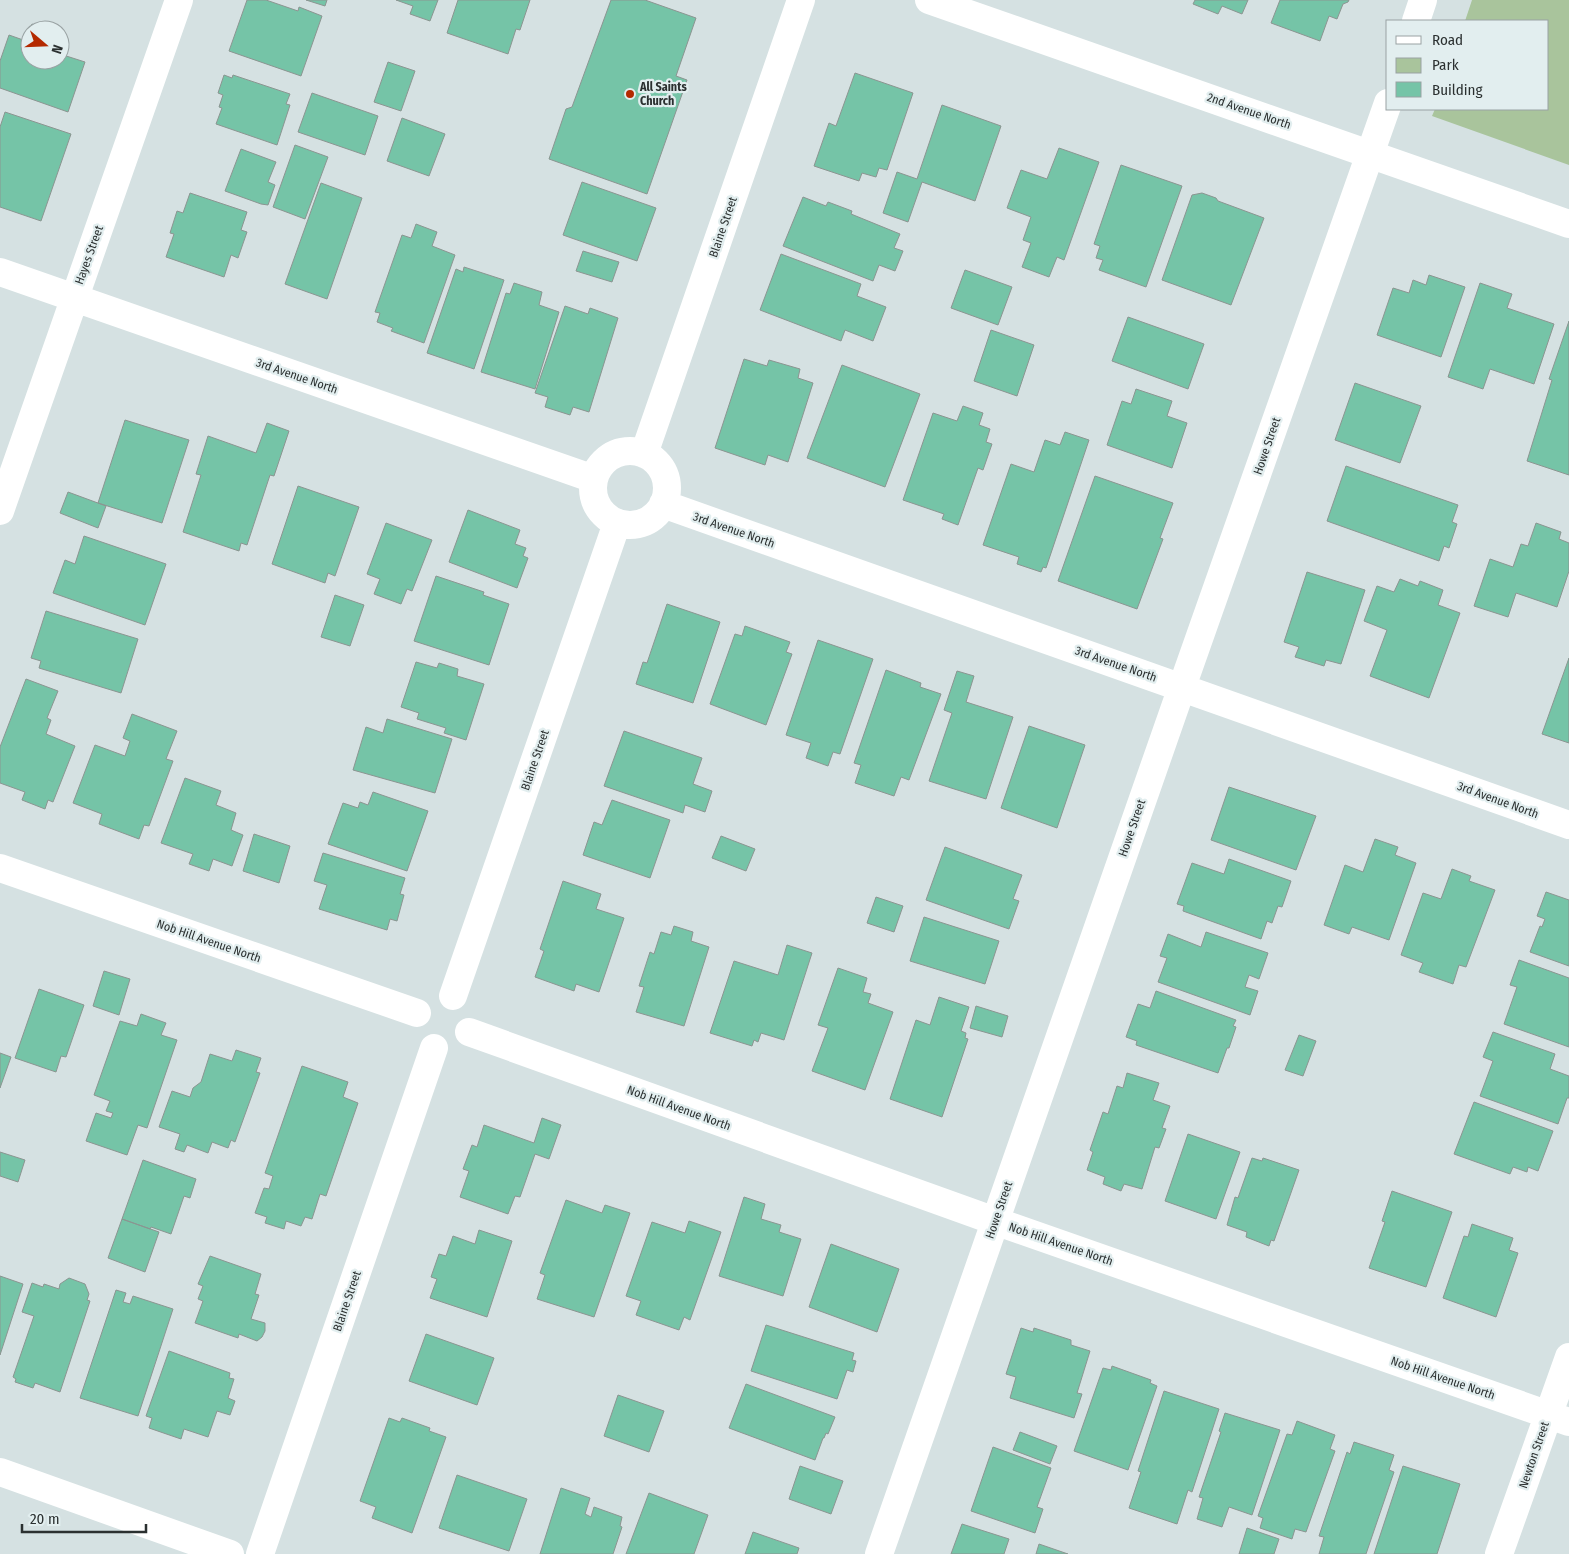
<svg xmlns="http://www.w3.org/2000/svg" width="1569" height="1554" font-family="'Fira Sans Condensed',sans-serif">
<rect width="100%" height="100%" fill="#d5e1e2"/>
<path fill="#a9c49c" d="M1472,0H1569V165L1432,116L1435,109H1548V21H1465Z"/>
<path fill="#75c4a7" stroke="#8b9591" d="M247,0H266L298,11L299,7L322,16L301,76L229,51Z
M306,0H327L325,6Z
M396,0H438L430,21L410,14L413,6Z
M458,0H530L520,30L516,29L508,54L447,33Z
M611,0H645L696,18L676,76L687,80L647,194L549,159L566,109L572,107Z
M1195,0H1248L1242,14L1222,6L1218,14L1193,4Z
M1280,0H1349L1348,2L1343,4L1337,19L1329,16L1320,41L1271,23Z
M32,24L48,30H30V60H60V54L85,62L68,112L0,88V61L9,35L26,41Z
M388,62L415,71L401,111L374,102Z
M855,73L913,93L887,170L879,168L876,177L862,173L859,181L814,166L829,123L836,126Z
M224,75L232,78L233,75L290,94L286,104L290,105L277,145L216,124L222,108L219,107L223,95L218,93Z
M312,93L378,116L365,155L298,132Z
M942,105L1001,126L975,201L922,182L908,222L883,213L897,172L917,179Z
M5,112L71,134L41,221L0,207V127Z
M402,118L445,134L429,176L387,161Z
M295,145L328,157L305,219L273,207Z
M1059,148L1099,162L1064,260L1057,257L1049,277L1022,267L1031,243L1023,240L1031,217L1007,208L1021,170L1047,179Z
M241,149L276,162L268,182L275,185L268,205L261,204L225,191Z
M1121,165L1182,186L1146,287L1099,270L1103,260L1096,258L1100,246L1094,244Z
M582,182L656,208L637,261L563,235Z
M321,183L362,198L327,299L285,284Z
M190,193L247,212L241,230L247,232L238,258L231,255L224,277L166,257L174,234L170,233L177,211L183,213Z
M1202,193L1216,198L1218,201L1264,218L1231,305L1162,280L1192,195Z
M803,197L826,206L828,202L852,211L851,214L900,234L894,248L903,251L895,271L879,265L873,281L783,246Z
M416,224L437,232L432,246L455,255L424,343L391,331L393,328L377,322L380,313L375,312L402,235L411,238Z
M583,251L619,262L612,282L576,271Z
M781,254L861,284L857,296L886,307L873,341L845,330L841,341L760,310Z
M464,267L504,280L474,369L427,353L456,269L463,272Z
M965,270L1012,287L998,325L951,308Z
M1429,275L1465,287L1441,357L1377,335L1393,288L1409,293L1413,280L1426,285Z
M514,283L542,292L539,305L559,312L535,389L481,372L506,293L510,294Z
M1480,283L1512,294L1507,308L1554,324L1534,384L1490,369L1483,389L1448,377Z
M565,306L588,314L590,308L618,318L589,412L573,407L570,415L545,407L548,397L535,393Z
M1128,317L1204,344L1188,389L1112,361Z
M1569,321V475L1527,461L1552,380L1549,379Z
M991,330L1034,345L1017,396L974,381Z
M744,359L767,366L769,360L800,369L798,378L813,383L788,462L768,455L765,465L715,448Z
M842,365L920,394L885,487L807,458Z
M1355,383L1421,406L1400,463L1335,440Z
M1136,389L1172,401L1167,416L1187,423L1172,468L1107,445L1122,401L1131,404Z
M963,406L983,413L979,425L990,429L986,442L992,444L983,470L978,468L958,525L942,519L944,514L903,500L933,413L957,421Z
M125,420L189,440L162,523L98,503Z
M267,423L289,431L274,476L270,475L247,545L241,543L239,551L183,532L201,475L196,474L208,436L256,453Z
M1065,432L1089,440L1046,568L1043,567L1041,572L1017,564L1019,557L983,545L1011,464L1034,472L1045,440L1060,445Z
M1346,466L1458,505L1452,522L1457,524L1449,548L1444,546L1439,561L1327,521Z
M1095,476L1173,503L1160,538L1163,539L1137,609L1058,581Z
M298,486L359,507L335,576L328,573L325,583L272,564Z
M68,492L106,506L98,528L60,513Z
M468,510L520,530L515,544L526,548L523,556L528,558L517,588L449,562Z
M386,523L432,540L412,591L407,589L401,604L374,594L380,579L367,574Z
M1536,523L1561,532L1559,539L1569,543V571L1557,607L1516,593L1508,617L1474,606L1490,559L1513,567L1521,544L1528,546Z
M84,536L166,564L145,625L53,593L65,560L75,564Z
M1307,572L1365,590L1341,664L1326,660L1324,666L1295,657L1299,647L1284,642Z
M436,576L484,592L483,595L509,604L489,665L414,641Z
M1400,579L1418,586L1420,581L1443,590L1438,605L1460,613L1429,698L1370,676L1387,630L1364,621L1377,586L1394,592Z
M335,595L364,605L350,646L321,637Z
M667,604L720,622L693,703L636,684L643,662L647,663Z
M46,611L138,639L121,693L39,668L41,661L31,658Z
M745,626L790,642L786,652L792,654L766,725L710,704L735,634L742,636Z
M818,640L873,659L840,754L833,752L828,766L806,758L811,743L786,735Z
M1569,658V743L1542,734Z
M416,662L437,668L439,663L458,669L457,676L484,684L466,740L444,733L446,728L417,719L419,713L401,707Z
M886,670L921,683L920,687L941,694L909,780L901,777L894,796L855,783L861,765L854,763Z
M957,671L974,676L966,702L1013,717L986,799L929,781L952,713L944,710Z
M26,679L58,691L47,718L51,720L46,734L75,746L53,802L48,800L45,809L22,800L25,792L0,783V747Z
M132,714L177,731L166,759L173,761L149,826L144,825L139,839L99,824L102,814L73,803L95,745L125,756L130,741L123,738Z
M387,719L452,739L435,793L353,770L366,727L383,733Z
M1029,726L1085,745L1057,828L1001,808Z
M624,731L702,758L693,784L712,791L705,812L685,805L683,813L604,786Z
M185,778L221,791L216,805L236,813L231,830L243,835L232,866L213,859L209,871L189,864L193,854L161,843Z
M1229,787L1316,816L1296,870L1211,840Z
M373,792L428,811L407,871L328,844L343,803L358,808L360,802L368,805Z
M612,800L670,820L650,878L583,855L594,822L602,825Z
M254,834L290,846L279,883L243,871Z
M721,836L755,849L746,871L712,858Z
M1375,839L1398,847L1395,855L1416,863L1389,940L1352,927L1349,934L1324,925L1345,865L1363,872Z
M945,847L1022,875L1013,899L1019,901L1009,929L926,900Z
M323,853L405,878L400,894L404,895L397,921L390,919L387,930L319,909L327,885L314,881Z
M1229,859L1291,881L1282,907L1278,906L1272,923L1267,921L1261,939L1183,911L1184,906L1177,904L1192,863L1224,874Z
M1452,869L1471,876L1469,881L1495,890L1466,967L1459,965L1453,984L1419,972L1423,963L1401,955L1423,893L1441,899Z
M563,881L601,894L596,909L624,918L599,992L576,984L574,991L535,977L544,951L540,949Z
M1546,892L1569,900V966L1530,952L1540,926L1542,927L1545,919L1537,916Z
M876,897L903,906L894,932L867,923Z
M924,917L999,941L985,984L910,961Z
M674,926L693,932L691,941L709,947L684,1026L636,1012L644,987L639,986L650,952L654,954L661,932L671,935Z
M1206,932L1268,953L1259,979L1249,975L1245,987L1258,991L1250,1015L1158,982L1167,958L1160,956L1168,934L1201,947Z
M787,945L812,953L784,1040L761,1033L758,1042L754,1040L752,1046L710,1033L734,961L778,975Z
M1519,960L1569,978V1047L1504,1024L1517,987L1510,985Z
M838,968L867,978L863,992L871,994L868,1003L893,1012L865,1090L812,1071L828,1028L818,1025Z
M104,971L130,979L119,1015L93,1006Z
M39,989L84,1005L66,1057L61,1056L56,1072L15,1058Z
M1156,991L1236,1020L1233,1026L1236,1027L1229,1048H1227L1218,1073L1136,1045L1137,1041L1126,1037L1138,1004L1150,1008Z
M939,997L969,1007L961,1031L966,1033L965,1038L968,1039L942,1117L890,1099L916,1020L930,1025Z
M976,1006L1008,1016L1002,1037L970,1028Z
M141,1014L166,1023L161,1035L177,1040L147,1128L138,1125L127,1155L86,1141L96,1113L111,1118L113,1113L106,1111L110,1101L94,1095L120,1021L137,1026Z
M1493,1032L1555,1054L1550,1069L1569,1076V1098H1567L1558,1124L1480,1096L1493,1061L1483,1057Z
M1299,1035L1316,1041L1303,1076L1285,1070Z
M236,1050L261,1058L256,1072L260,1073L235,1142L231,1140L228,1148L212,1142L208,1153L187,1145L184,1152L175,1149L180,1134L159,1127L172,1091L190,1097L193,1088L201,1082L210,1054L232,1061Z
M0,1053L11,1057L0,1088Z
M302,1066L348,1082L343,1097L358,1103L326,1196L320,1194L312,1219L305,1217L301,1226L286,1221L284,1229L265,1223L267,1217L255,1213L264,1188L269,1189L273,1176L265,1173Z
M1127,1073L1159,1083L1153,1100L1170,1106L1162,1128L1166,1129L1159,1148L1155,1147L1142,1189L1124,1184L1121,1191L1103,1184L1105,1177L1087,1170L1093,1152L1090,1150L1103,1112L1108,1114L1117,1086L1123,1088Z
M1474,1102L1553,1131L1538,1171L1528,1167L1527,1172L1513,1167L1510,1174L1454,1154Z
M542,1118L561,1125L549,1159L535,1154L520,1197L515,1196L508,1214L460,1197L469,1171L463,1169L472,1145L477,1147L484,1125L534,1143Z
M1188,1134L1240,1152L1216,1219L1165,1201Z
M0,1152L25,1160L18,1182L0,1176Z
M1252,1158L1262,1161L1263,1158L1299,1170L1274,1241L1271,1240L1269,1246L1246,1237L1247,1232L1227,1225L1235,1197L1238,1198Z
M143,1160L196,1179L190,1198L184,1196L171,1234L151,1227L150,1229L122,1219Z
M1392,1191L1452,1212L1426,1287L1369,1268L1385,1222L1382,1221Z
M744,1197L765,1204L761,1219L781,1225L779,1232L801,1239L783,1296L719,1276Z
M566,1200L602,1213L605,1205L630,1213L594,1317L537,1299L545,1275L540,1273Z
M122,1219L159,1232L145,1272L108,1258Z
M689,1221L721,1232L690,1320L684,1317L679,1330L636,1315L641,1301L626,1296L652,1222L685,1233Z
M1472,1224L1513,1238L1509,1250L1518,1253L1496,1317L1443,1298L1464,1236L1468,1237Z
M479,1230L512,1241L487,1317L430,1298L437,1279L431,1277L439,1254L446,1256L453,1236L475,1244Z
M831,1244L899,1269L877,1332L809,1307Z
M210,1256L261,1274L255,1294L259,1295L251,1319L265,1323V1331L262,1337L257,1341L239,1334L238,1338L195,1323L203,1301L198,1299L203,1286L198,1284Z
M0,1276L23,1284L0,1355Z
M69,1278L85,1284L89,1294L87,1300L90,1301L60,1392L35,1383L33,1388L15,1382L16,1379L13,1377L34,1316L22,1312L32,1283L43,1287L44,1284L59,1289L60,1284Z
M116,1290L126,1293L123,1302L130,1304L133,1296L173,1309L138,1416L80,1398Z
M766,1325L854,1353L852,1360L856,1361L853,1372L847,1370L837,1399L751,1371Z
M1021,1328L1033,1332L1034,1328L1071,1340V1345L1090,1351L1077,1393L1082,1394L1074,1418L1010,1398L1016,1377L1006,1374Z
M426,1334L494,1358L477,1405L409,1381Z
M169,1351L230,1373L229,1378L234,1379L228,1398L235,1401L230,1415L217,1411L208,1437L184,1429L181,1439L149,1428L152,1418L146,1416Z
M1112,1366L1151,1380L1150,1383L1157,1386L1128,1470L1074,1451L1103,1368L1111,1370Z
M746,1384L835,1417L828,1434L826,1433L824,1438H823L815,1460L729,1428Z
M1164,1391L1219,1409L1192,1492L1188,1490L1177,1524L1129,1508L1141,1472L1138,1471Z
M618,1395L664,1411L649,1452L604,1436Z
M1225,1413L1280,1430L1252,1515L1229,1507L1222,1527L1197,1519L1203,1498L1199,1497L1221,1432L1219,1431Z
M389,1418L400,1422L402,1418L430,1428L429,1431L446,1437L412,1533L372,1518L376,1507L360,1501Z
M1297,1421L1335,1435L1330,1449L1335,1451L1306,1532L1295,1529L1292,1539L1260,1528L1263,1518L1258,1516L1287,1434L1292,1435Z
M1020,1432L1057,1446L1050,1464L1013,1450Z
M1354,1442L1394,1455L1389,1470L1394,1472L1366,1554H1319L1324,1537L1319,1536L1347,1452L1350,1454Z
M993,1447L1051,1468L1037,1507L1043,1509L1035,1533L971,1511Z
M800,1466L843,1481L831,1514L789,1499Z
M1403,1466L1460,1484L1437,1554H1374Z
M457,1475L527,1499L509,1551L439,1528Z
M561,1488L590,1498L585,1514L591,1517L594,1507L622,1517L620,1526L622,1527L613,1554H540Z
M649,1493L708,1515L694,1554H626Z
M962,1524L1009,1539L1004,1554H951Z
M1247,1528L1279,1539L1274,1554H1239Z
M753,1532L799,1548L797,1554H745Z
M1039,1544L1068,1554H1036Z"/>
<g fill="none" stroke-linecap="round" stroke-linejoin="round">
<path stroke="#fff" stroke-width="28" d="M929,0L1569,224
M1416,21L1423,0
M0,272L594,479
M593 488a37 37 0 1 1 74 0a37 37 0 1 1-74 0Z
M644,454L801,0
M663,504L1569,825
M0,511L179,0
M0,868L417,1013
M453,996L617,523
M469,1032L995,1221L1569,1422
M0,1472L230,1554
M260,1554L434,1048
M879,1554L1182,687L1388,103
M1499,1554L1569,1357"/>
</g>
<circle fill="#b42900" stroke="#e2eeef" stroke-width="2" cx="630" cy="94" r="5"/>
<g text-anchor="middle" stroke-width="4.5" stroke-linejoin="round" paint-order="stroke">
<g font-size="12" font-weight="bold" fill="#2b3030" stroke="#e2eeef" text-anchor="start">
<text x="640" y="91">All Saints<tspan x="640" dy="14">Church</tspan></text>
</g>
<g font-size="12" fill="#2b3030" stroke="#e2eeef">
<text transform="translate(1249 111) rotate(19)" y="4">2nd Avenue North</text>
<text transform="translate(723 227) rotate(-71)" y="4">Blaine Street</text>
<text transform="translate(89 255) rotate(-70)" y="4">Hayes Street</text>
<text transform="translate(297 376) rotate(19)" y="4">3rd Avenue North</text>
<text transform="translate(1267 446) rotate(-71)" y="4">Howe Street</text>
<text transform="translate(734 530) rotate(19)" y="4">3rd Avenue North</text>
<text transform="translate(1116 664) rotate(19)" y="4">3rd Avenue North</text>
<text transform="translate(535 760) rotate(-71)" y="4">Blaine Street</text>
<text transform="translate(1498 800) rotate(20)" y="4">3rd Avenue North</text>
<text transform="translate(1132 828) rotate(-71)" y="4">Howe Street</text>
<text transform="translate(209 941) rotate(19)" y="4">Nob Hill Avenue North</text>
<text transform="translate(679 1108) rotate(20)" y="4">Nob Hill Avenue North</text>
<text transform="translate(999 1210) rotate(-71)" y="4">Howe Street</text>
<text transform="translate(1061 1244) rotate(19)" y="4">Nob Hill Avenue North</text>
<text transform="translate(347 1301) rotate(-71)" y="4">Blaine Street</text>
<text transform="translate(1443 1378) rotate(19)" y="4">Nob Hill Avenue North</text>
<text transform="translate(1534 1455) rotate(-71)" y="4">Newton Street</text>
</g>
</g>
<rect x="1386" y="20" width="162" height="90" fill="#e2eeef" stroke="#99a2a3"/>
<rect x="1396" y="36" width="25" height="8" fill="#ffffff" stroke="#99a2a3"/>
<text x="1432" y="45" font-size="15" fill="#2b3030">Road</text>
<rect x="1396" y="58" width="25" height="15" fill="#a9c49c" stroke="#99a2a3"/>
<text x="1432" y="70" font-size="15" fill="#2b3030">Park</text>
<rect x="1396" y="82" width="25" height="15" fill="#75c4a7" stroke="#99a2a3"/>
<text x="1432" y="95" font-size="15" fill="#2b3030">Building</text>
<g transform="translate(45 45) rotate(109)"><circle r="24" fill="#e2eeef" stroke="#99a2a3"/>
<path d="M0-4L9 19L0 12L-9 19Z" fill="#b42900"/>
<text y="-8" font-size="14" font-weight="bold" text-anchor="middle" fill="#2b3030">N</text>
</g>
<path d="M22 1524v8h124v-8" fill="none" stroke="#2b3030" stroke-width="2.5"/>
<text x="30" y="1524" font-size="15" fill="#2b3030" stroke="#e2eeef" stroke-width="4" paint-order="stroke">20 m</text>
</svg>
